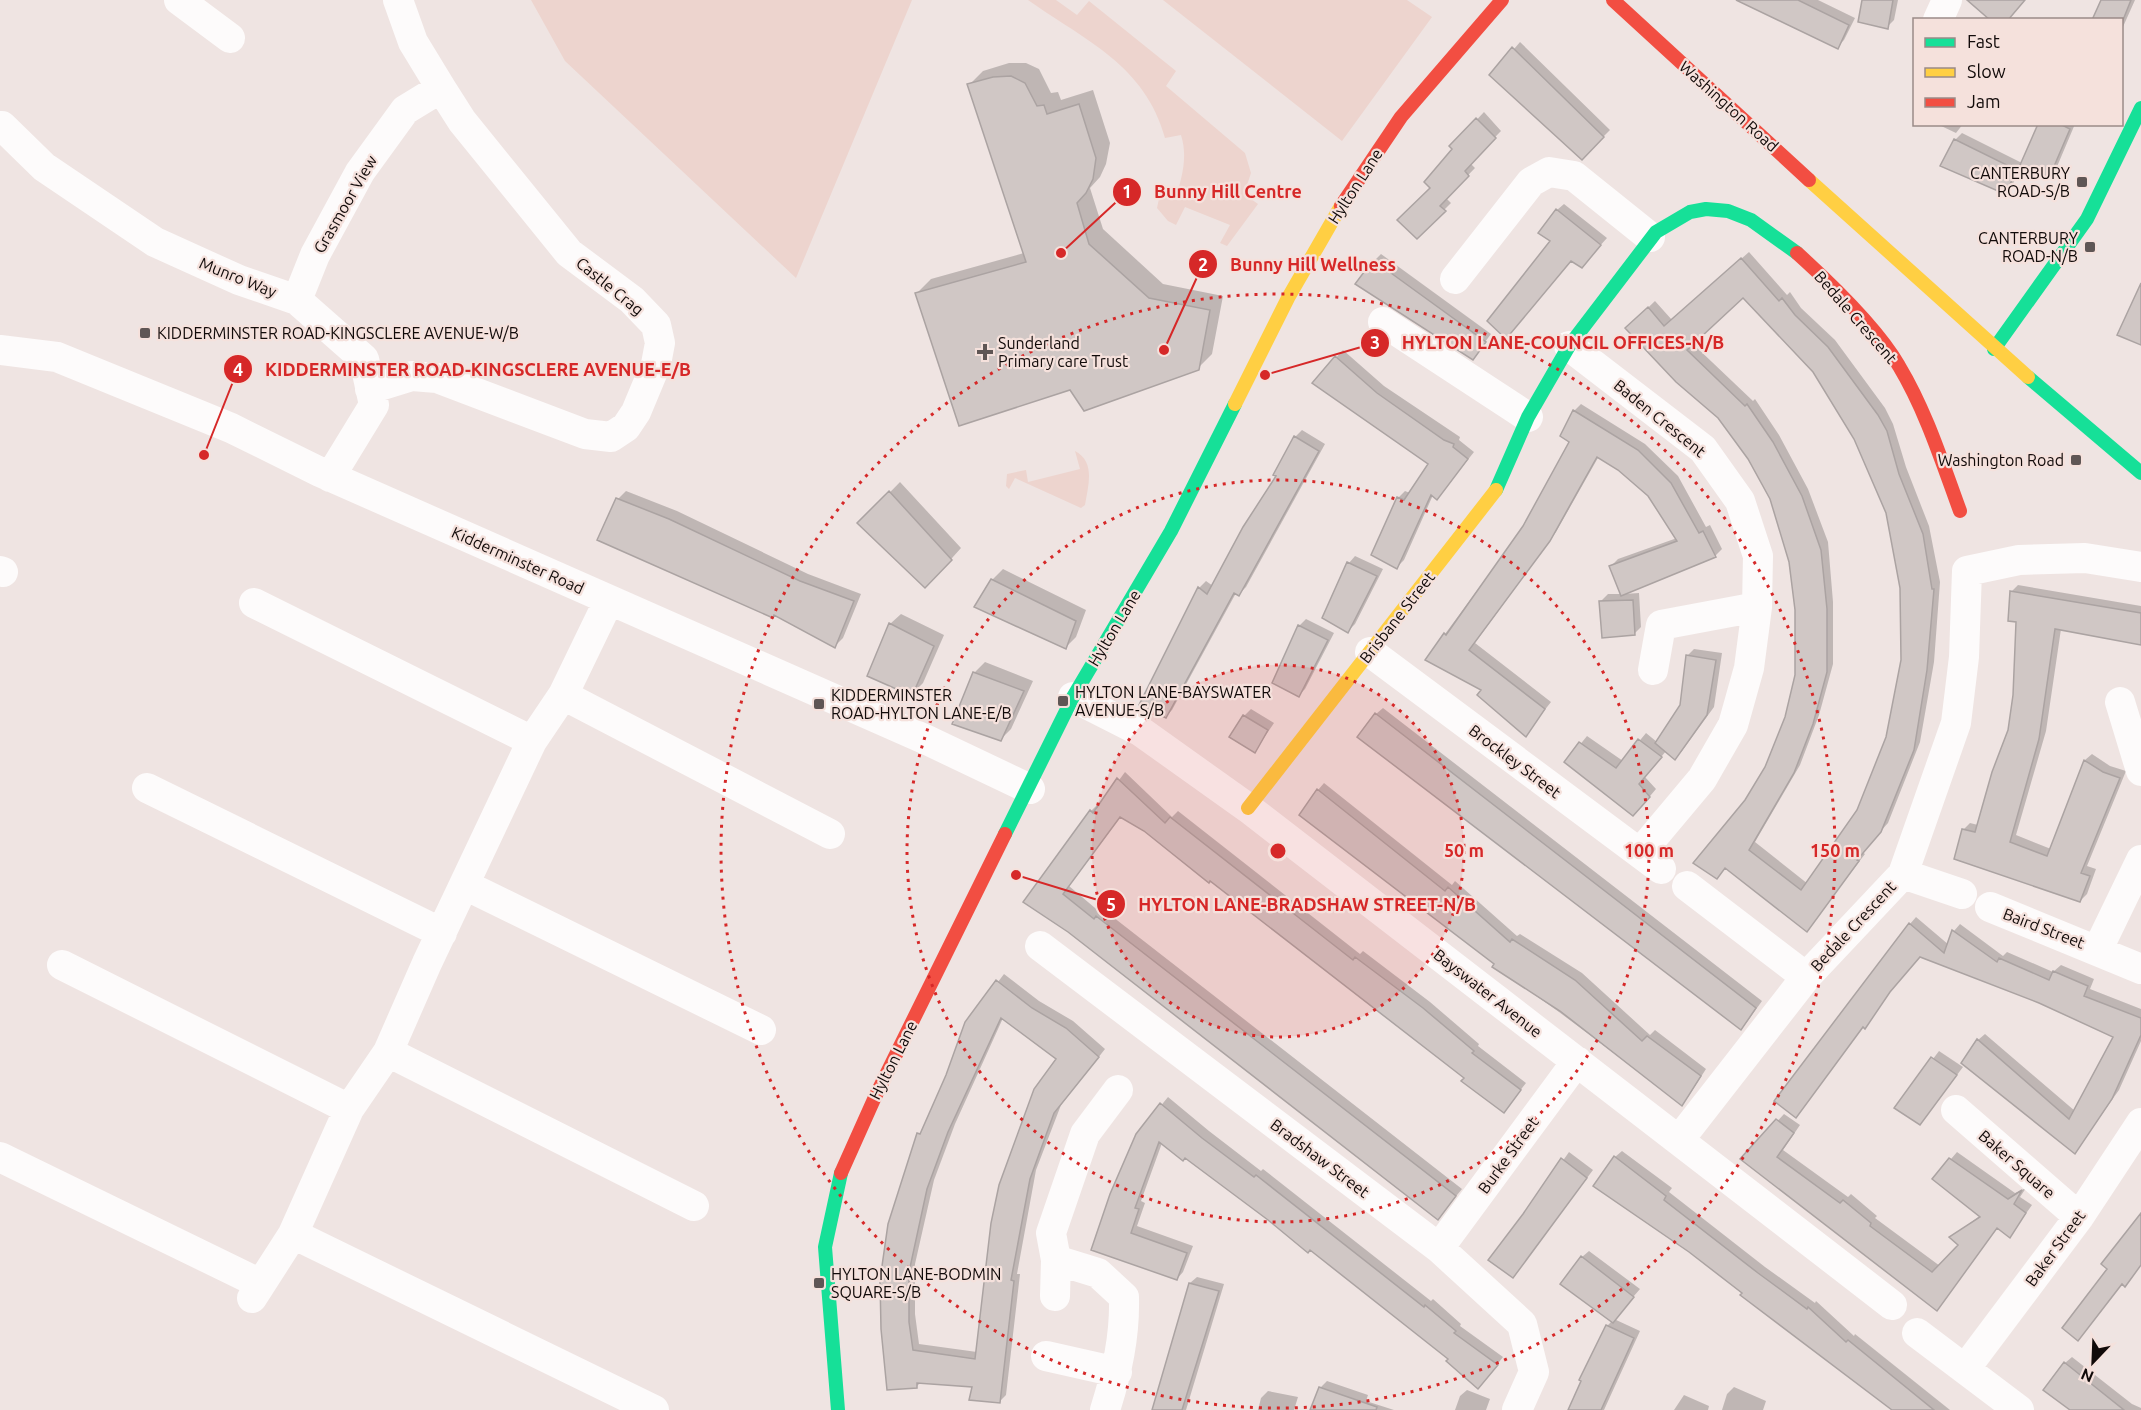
<svg xmlns="http://www.w3.org/2000/svg" width="2141" height="1410" font-family="Ubuntu,sans-serif">
<rect width="100%" height="100%" fill="#efe4e2"/>
<path fill="#edd4ce" d="M531,0H912L796,278L565,61Z
M1028,0H1056L1077,15L1089,1L1176,71L1166,86L1245,153L1251,173L1244,194L1258,204L1227,246L1220,243L1230,225L1185,207L1176,225L1168,221L1157,208L1160,194L1175,200C1182,178 1188,157 1181,135L1165,138C1145,65 1086,41 1028,0Z
M1163,0H1407L1432,17L1342,141Z
M1075,451C1096,462 1088,486 1085,505L1081,508L1015,478L1009,489L1006,486L1007,474L1026,470L1028,482L1080,469Z"/>
<path fill="#0003" fill-rule="evenodd" d="M1771,0H1818L1855,18L1844,40L1837,47Z
M1864,0H1898L1894,20L1887,27Z
M2103,0H2135L2122,29V20Z
M1520,42L1610,130L1582,158L1492,75Z
M1009,63H1026L1039,69L1051,93L1058,92L1061,100L1093,90L1110,143L1106,164L1100,177L1090,188L1103,229L1163,284L1223,296L1212,354L1198,368L1070,389L917,293L931,279L1024,253L969,85L983,71Z
M1484,112L1501,131L1470,163L1475,168L1446,198L1451,203L1417,237L1432,188L1454,149L1452,146Z
M1937,124H1963L1956,133Z
M2040,124H2075L2056,169L2049,176L2022,164L2012,186L2005,193L1955,140L1962,133L2022,163Z
M1564,204L1607,238L1588,259L1552,240L1557,210Z
M1749,252L1787,295L1790,292L1801,308L1835,340L1885,408L1893,424L1906,467L1929,526L1940,582L1934,662L1920,742L1888,823L1862,852L1865,854L1807,930L1726,866L1717,877L1746,800L1766,768L1786,718L1796,675L1797,610L1791,561L1771,498L1749,459L1719,417L1627,328L1655,301L1672,320ZM1743,296L1814,371L1842,414L1871,471L1888,512L1902,588V661L1887,738L1866,796L1825,862L1808,884L1755,842L1800,765L1819,715L1833,664V602L1828,542L1808,489L1779,435L1755,399L1753,401L1692,343Z
M1381,254L1491,334L1473,358L1374,261Z
M1343,350L1384,386L1460,437L1459,440L1474,452L1443,491L1433,495L1404,560L1397,567L1398,498L1405,491L1410,493L1430,463L1314,382Z
M1581,404L1645,444L1678,476L1706,527L1710,525L1722,549L1715,556L1624,594L1639,593L1641,627L1634,634L1601,601L1608,594H1622L1611,566L1618,559L1677,538L1649,495L1619,469L1599,456L1556,532L1475,643L1551,702L1525,735L1483,689L1445,634L1524,527L1571,441L1574,411Z
M1302,430L1325,444L1246,587L1239,594L1236,593L1172,710L1165,717L1199,588L1206,581L1213,586L1278,476L1275,474L1295,437Z
M900,482L961,548L936,576L860,523Z
M626,491L677,511L808,574L861,594L843,638L835,646L775,614L773,616L618,499Z
M1355,556L1383,569L1355,624L1348,631L1349,563Z
M1003,569L1086,610L1076,637L1066,647L992,580Z
M2018,585L2141,606V643L2061,629L2046,731L2016,835L2051,849L2085,760L2092,754L2110,766L2126,771L2087,866L2096,869L2087,894L2080,901L1963,830L1970,823L1978,825L2010,731L2015,695L2018,621L2011,592Z
M901,614L944,635L923,683L912,694L890,624Z
M1306,619L1334,633L1305,689L1299,695V626Z
M1694,649L1722,653L1714,707L1682,751L1675,758L1666,751L1645,777L1656,789L1640,808L1566,762L1587,736L1623,761L1646,733L1657,742L1682,705L1687,656Z
M985,662L1033,681L1011,729L1000,740L974,673Z
M1383,708L1762,1001L1747,1022L1741,1028L1376,714Z
M1251,709L1274,723L1255,751L1244,716Z
M1125,772L1172,817L1178,811L1360,954L1363,951L1430,1002L1479,1044L1478,1046L1526,1083L1504,1111L1466,1077L1145,830L1121,816L1069,886L1101,913L1104,910L1462,1189L1438,1218L1069,931L1026,902L1091,811L1098,804L1100,806Z
M1324,783L1452,885L1455,881L1517,936L1520,934L1582,973L1650,1035L1655,1030L1706,1069L1688,1097L1682,1104L1559,1012L1494,966L1496,964L1318,790Z
M1916,917L1949,945L1954,931L1960,924L2003,956L2007,952L2053,972L2061,965L2094,979L2090,989L2141,1009V1041L2119,1090L2075,1152L1978,1040L1985,1034L2075,1111L2115,1036L2040,1002L1920,956L1896,983L1796,1116L1910,924Z
M1004,974L1039,1001L1073,1021L1105,1049L1061,1105L1036,1170L1017,1274H1020L1006,1395L999,1402L974,1386L922,1381L917,1386L888,1389L919,1134L924,1129L948,1075L967,1023ZM1003,1018L1058,1059L977,1352L919,1344L915,1314V1264L934,1180L955,1124Z
M1939,1051L1963,1067L1926,1116L1896,1108Z
M1168,1097L1209,1131L1261,1171L1263,1169L1431,1301L1433,1299L1461,1324L1460,1326L1503,1357L1485,1380L1451,1358L1310,1249L1185,1156L1162,1143L1141,1201L1145,1203L1137,1226L1193,1246L1183,1272L1177,1279L1093,1249L1137,1135Z
M1784,1114L1800,1125L1783,1150L1848,1197L1851,1194L1877,1216L1875,1218L1940,1266L1960,1245L1951,1237L1981,1215L1934,1179L1957,1152L2015,1193L2026,1188L2020,1197L2032,1205L2010,1236L1998,1227L1937,1309L1742,1159Z
M1622,1151L1672,1188L1669,1192L1765,1267L1815,1303L1816,1301L1854,1336L1855,1334L1950,1410H1893L1771,1317L1690,1251L1615,1157Z
M1569,1152L1593,1170L1513,1276L1525,1215Z
M1589,1251L1640,1289L1614,1319L1640,1331L1604,1410H1570L1607,1326L1613,1320L1582,1257Z
M1197,1277L1224,1284L1186,1410H1153L1190,1283Z
M2072,1357L2132,1404L2141,1408V1410H2073L2065,1363Z
M1327,1381L1368,1395L1366,1401L1394,1410H1311L1320,1388Z
M1734,1387L1766,1401L1763,1410H1722L1727,1394Z
M1467,1390L1490,1399L1486,1410H1455L1460,1396Z
M1268,1391L1298,1397L1294,1410H1258L1261,1398Z
M1684,1395L1709,1406L1708,1410H1674Z"/>
<path fill="#d0c7c5" stroke="#aba3a2" stroke-width="1.5" fill-rule="evenodd" d="M1736,0H1798L1849,25L1838,49Z
M1862,0H1893L1888,29L1858,22Z
M1967,0H2025L2008,20H1990Z
M2101,0H2131L2123,20H2092Z
M1512,47L1604,137L1582,160L1489,75Z
M1011,76L1025,83L1037,106L1044,105L1047,114L1079,104L1096,158L1093,179L1086,193L1077,203L1089,244L1149,298L1210,310L1199,370L1084,411L1070,390L959,426L915,293L1026,262L967,84L993,77Z
M1476,118L1496,138L1465,171L1469,176L1440,206L1446,211L1417,239L1397,220L1430,188L1424,182L1452,149L1449,146Z
M2038,124H2060L2070,129L2049,178L2020,165Z
M1954,139L2017,170L2005,194L1940,166Z
M1556,209L1601,245L1582,268L1571,261L1506,339L1487,321L1550,241L1538,233Z
M1741,258L1779,301L1782,298L1795,315L1828,347L1878,415L1887,431L1899,474L1923,534L1932,589H1934L1927,670L1914,750L1881,832L1857,860L1859,861L1807,932L1725,868L1717,879L1693,863L1745,800L1765,767L1785,717L1795,675V610L1789,562L1770,499L1748,459L1718,418L1676,382L1625,328L1648,307L1664,326ZM1743,298L1813,372L1854,439L1886,513L1900,588L1901,660L1886,737L1857,810L1801,890L1749,850L1794,773L1813,724L1827,672V609L1821,550L1802,496L1773,442L1747,404L1745,406L1687,350Z
M1373,260L1486,342L1473,360L1355,284Z
M2141,283V345L2117,335Z
M1335,356L1377,393L1444,440L1454,444L1453,447L1468,459L1437,500L1431,495L1397,569L1371,555L1397,497L1404,500L1428,464L1312,383Z
M1573,410L1638,450L1671,483L1699,533L1703,531L1716,557L1621,596L1609,566L1677,541L1648,496L1618,470L1597,457L1550,541L1469,650L1545,709L1526,737L1477,695L1481,690L1425,660L1444,633L1446,635L1523,526L1569,442L1560,436Z
M1294,436L1319,451L1239,596L1234,593L1166,718L1139,705L1198,587L1207,594L1243,527L1276,476L1273,475Z
M889,491L952,560L925,588L857,523Z
M616,498L669,519L800,581L854,601L835,648L774,615L773,618L597,540Z
M1347,562L1377,576L1348,633L1322,618Z
M991,579L1076,621L1066,649L974,607Z
M2010,591L2141,613V645L2055,629L2039,739L2010,842L2047,856L2084,760L2103,772L2120,778L2081,873L2090,876L2080,902L1954,859L1962,829L1975,832L1992,772L2008,730L2013,695L2016,622L2008,621Z
M1633,600L1635,635L1602,638L1599,601Z
M889,623L934,646L912,696L867,676Z
M1298,625L1328,640L1299,697L1272,683Z
M1686,655L1716,660L1707,715L1675,760L1655,743L1680,705Z
M973,672L1024,691L1001,741L952,724Z
M1375,713L1756,1008L1741,1030L1357,737Z
M1243,715L1268,730L1255,753L1229,737Z
M1638,739L1662,757L1639,784L1650,797L1633,816L1564,762L1579,742L1616,768Z
M1117,778L1165,823L1170,817L1353,960L1355,957L1423,1008L1474,1051L1472,1053L1521,1090L1504,1113L1461,1081L1464,1078L1210,881L1209,883L1144,831L1120,817L1063,894L1094,919L1096,916L1456,1196L1438,1220L1068,932L1023,902L1090,810L1093,813Z
M1317,789L1445,891L1448,887L1510,942L1512,939L1575,980L1642,1041L1647,1036L1701,1076L1682,1106L1560,1011L1492,967L1494,964L1299,815Z
M1909,923L1944,953L1952,930L1997,962L1999,958L2049,980L2053,971L2088,986L2084,996L2141,1018V1035L2112,1099L2075,1154L1961,1063L1977,1039L2069,1119L2113,1037L2039,1003L1920,957L1890,992L1865,1029L1863,1027L1796,1118L1774,1101Z
M996,980L1032,1008L1066,1028L1099,1057L1054,1113L1030,1179L1011,1280L1014,1281L1000,1403L969,1400L972,1387L917,1383V1388L887,1390L881,1329L880,1280L888,1224L917,1133L920,1134L946,1075L965,1022ZM1001,1018L1056,1059L1034,1089L999,1185L991,1223L975,1359L913,1350L909,1322V1272L927,1189L948,1132Z
M1931,1057L1957,1075L1920,1125L1894,1108Z
M1160,1103L1202,1138L1254,1177L1256,1175L1424,1307L1425,1305L1456,1331L1454,1333L1498,1365L1478,1389L1446,1361L1448,1359L1310,1250L1308,1253L1268,1220L1185,1158L1183,1161L1159,1142L1135,1208L1139,1209L1131,1233L1187,1253L1177,1280L1091,1250L1110,1194L1136,1134Z
M1776,1119L1794,1133L1777,1157L1840,1203L1843,1200L1871,1223L1870,1226L1932,1272L1958,1245L1949,1237L1980,1217L1932,1179L1949,1158L2008,1199L2022,1190L2014,1204L2026,1213L2010,1238L1997,1228L1937,1311L1740,1159Z
M1614,1156L1666,1196L1664,1200L1758,1273L1807,1309L1808,1307L1846,1342L1848,1340L1934,1410H1892L1740,1295L1742,1293L1689,1252L1593,1186Z
M1561,1158L1587,1178L1513,1278L1488,1260L1523,1214Z
M2141,1213V1265L2125,1287L2122,1284L2078,1341L2062,1328L2107,1269L2101,1264Z
M1581,1256L1634,1297L1613,1323L1560,1284Z
M1189,1283L1219,1291L1182,1410H1152Z
M1606,1325L1634,1338L1601,1410H1568L1581,1381L1579,1380Z
M2064,1362L2124,1410H2070L2043,1390Z
M1319,1387L1377,1407L1376,1410H1310Z"/>
<g fill="none" stroke-linecap="round" stroke-linejoin="round">
<path stroke="#fdfbfb" stroke-width="30" d="M179,0L230,38
M1938,20L1947,0
M2,126L44,167L155,242L239,280L297,300L364,359L374,405L330,477
M1455,279L1531,182L1549,172L1574,176L1650,237
M297,300L315,255L360,172L405,110L441,88L413,42L398,0
M1383,322L1528,417
M1569,346L1703,449L1740,501L1758,556L1757,607L1749,668L1733,725L1702,779L1640,853
M0,350L57,357L231,428L320,472L929,741L1030,789
M370,389L412,376L437,378L585,434L611,437L626,427L636,412L656,364L660,343L656,325L632,300L569,253L462,121L441,88
M0,571L3,572
M254,603L532,741
M1370,652L1661,869
M1653,670L1661,625L1757,607
M563,695L830,834
M1073,697L1140,731L1248,808L1892,1305
M2120,702L2141,771
M147,788L442,933
M1903,874L1962,894
M465,885L761,1030
M1687,886L1806,977
M1990,907L2141,969
M1040,946L1439,1248L1522,1324L1534,1372L1517,1410
M2098,949L2141,860
M62,965L349,1109
M388,1052L694,1206
M1956,1110L2079,1217
M1679,1140L1806,977L1903,874L1956,723L1964,657L1967,571L2019,560L2085,558L2141,567
M0,1157L261,1284
M293,1234L654,1410
M1439,1248L1577,1061
M1056,1260L1098,1273L1124,1297C1125,1337 1117,1372 1105,1410
M1055,1296L1056,1260L1051,1233L1085,1134L1118,1090
M252,1298L293,1234L349,1109L388,1052L427,963L532,741L563,695L609,600
M1917,1333L2019,1410
M1046,1356L1117,1372
M1965,1369L2079,1217L2141,1123"/>
<path stroke="#16e098" stroke-width="14" d="M1994,349L2087,219L2141,108
M2028,377L2141,473
M1496,490L1528,417L1569,346L1656,232L1690,212L1706,209L1728,211L1751,220L1797,253
M1005,834L1073,697L1171,531L1235,404
M838,1410L825,1247L841,1173"/>
<path stroke="#ffcf43" stroke-width="14" d="M1809,180L2028,377
M1235,404L1288,298L1341,206
M1248,808L1496,490"/>
<path stroke="#f24e42" stroke-width="14" d="M1613,0L1809,180
M1341,206L1401,117L1502,0
M1797,253C1829,282 1878,329 1899,366C1926,411 1942,462 1960,511
M841,1173L875,1097L1005,834"/>
</g>
<circle cx="1278" cy="851" r="186" fill="#d62828" fill-opacity=".12"/>
<g fill="none" stroke="#d62828" stroke-width="3" stroke-dasharray="3 6">
<circle cx="1278" cy="851" r="186"/>
<circle cx="1278" cy="851" r="371"/>
<circle cx="1278" cy="851" r="557"/>
</g>
<g fill="#5f5655" stroke="#f5e1dc" stroke-width="2">
<rect x="2076" y="176" width="12" height="12" rx="3"/>
<rect x="2084" y="241" width="12" height="12" rx="3"/>
<rect x="139" y="327" width="12" height="12" rx="3"/>
<path d="M982 343h6v6h6v6h-6v6h-6v-6h-6v-6h6z"/>
<rect x="2070" y="454" width="12" height="12" rx="3"/>
<rect x="1057" y="695" width="12" height="12" rx="3"/>
<rect x="813" y="698" width="12" height="12" rx="3"/>
<rect x="813" y="1277" width="12" height="12" rx="3"/>
</g>
<g text-anchor="middle" stroke-width="4.5" stroke-linejoin="round" paint-order="stroke">
<g font-size="16" fill="#110a09" stroke="#f5e1dc">
<text transform="translate(1729 106) rotate(42)" y="6">Washington Road</text>
<text transform="translate(1355 186) rotate(-57)" y="6">Hylton Lane</text>
<text transform="translate(345 204) rotate(-60)" y="6">Grasmoor View</text>
<text transform="translate(238 277) rotate(22)" y="6">Munro Way</text>
<text transform="translate(610 286) rotate(39)" y="6">Castle Crag</text>
<text transform="translate(1856 317) rotate(49)" y="6">Bedale Crescent</text>
<text transform="translate(1660 418) rotate(39)" y="6">Baden Crescent</text>
<text transform="translate(518 560) rotate(24)" y="6">Kidderminster Road</text>
<text transform="translate(1397 617) rotate(-52)" y="6">Brisbane Street</text>
<text transform="translate(1114 628) rotate(-59)" y="6">Hylton Lane</text>
<text transform="translate(1515 761) rotate(37)" y="6">Brockley Street</text>
<text transform="translate(1853 926) rotate(-47)" y="6">Bedale Crescent</text>
<text transform="translate(2044 928) rotate(21)" y="6">Baird Street</text>
<text transform="translate(1488 993) rotate(38)" y="6">Bayswater Avenue</text>
<text transform="translate(893 1060) rotate(-63)" y="6">Hylton Lane</text>
<text transform="translate(1508 1155) rotate(-54)" y="6">Burke Street</text>
<text transform="translate(1320 1158) rotate(37)" y="6">Bradshaw Street</text>
<text transform="translate(2017 1164) rotate(41)" y="6">Baker Square</text>
<text transform="translate(2055 1248) rotate(-54)" y="6">Baker Street</text>
</g>
<g font-size="16" fill="#110a09" stroke="#f5e1dc" text-anchor="start">
<text x="2070" y="179" text-anchor="end">CANTERBURY<tspan x="2070" dy="18">ROAD-S/B</tspan></text>
<text x="2078" y="244" text-anchor="end">CANTERBURY<tspan x="2078" dy="18">ROAD-N/B</tspan></text>
<text x="157" y="339">KIDDERMINSTER ROAD-KINGSCLERE AVENUE-W/B</text>
<text x="998" y="349">Sunderland<tspan x="998" dy="18">Primary care Trust</tspan></text>
<text x="2064" y="466" text-anchor="end">Washington Road</text>
<text x="1075" y="698">HYLTON LANE-BAYSWATER<tspan x="1075" dy="18">AVENUE-S/B</tspan></text>
<text x="831" y="701">KIDDERMINSTER<tspan x="831" dy="18">ROAD-HYLTON LANE-E/B</tspan></text>
<text x="831" y="1280">HYLTON LANE-BODMIN<tspan x="831" dy="18">SQUARE-S/B</tspan></text>
</g>
</g>
<circle cx="1278" cy="851" r="9" fill="#d62828" stroke="#f5e1dc" stroke-width="3"/>
<g font-size="18" text-anchor="middle" font-weight="bold" fill="#d62828" stroke="#f5e1dc" stroke-width="4.5" stroke-linejoin="round" paint-order="stroke">
<text x="1464" y="857">50 m</text>
<text x="1649" y="857">100 m</text>
<text x="1835" y="857">150 m</text>
</g>
<path fill="none" stroke="#d62828" stroke-width="2" d="M1061 253L1127 192M1164 350L1203 264M1265 375L1375 343M204 455L238 369M1016 875L1111 904"/>
<g fill="#d62828" stroke="#f5e1dc" stroke-width="2">
<circle cx="1061" cy="253" r="6"/>
<circle cx="1164" cy="350" r="6"/>
<circle cx="1265" cy="375" r="6"/>
<circle cx="204" cy="455" r="6"/>
<circle cx="1016" cy="875" r="6"/>
<circle cx="1127" cy="192" r="15"/>
<circle cx="1203" cy="264" r="15"/>
<circle cx="1375" cy="343" r="15"/>
<circle cx="238" cy="369" r="15"/>
<circle cx="1111" cy="904" r="15"/>
</g>
<g font-size="18" text-anchor="middle" font-weight="bold" fill="#fff">
<text x="1127" y="198">1</text>
<text x="1203" y="271">2</text>
<text x="1375" y="349">3</text>
<text x="238" y="376">4</text>
<text x="1111" y="911">5</text>
</g>
<g font-size="18" text-anchor="middle" font-weight="bold" fill="#d62828" stroke="#f5e1dc" stroke-width="4.5" stroke-linejoin="round" paint-order="stroke">
<text x="1228" y="198">Bunny Hill Centre</text>
<text x="1313" y="271">Bunny Hill Wellness</text>
<text x="1563" y="349">HYLTON LANE-COUNCIL OFFICES-N/B</text>
<text x="478" y="376">KIDDERMINSTER ROAD-KINGSCLERE AVENUE-E/B</text>
<text x="1307" y="911">HYLTON LANE-BRADSHAW STREET-N/B</text>
</g>
<rect x="1913" y="18" width="210" height="108" fill="#f5e1dc" stroke="#9a8b88" stroke-width="1.5"/>
<rect x="1925" y="38" width="30" height="9" fill="#16e098" stroke="#9a8b88" stroke-width="1.5"/>
<text x="1967" y="48" font-size="18" fill="#110a09">Fast</text>
<rect x="1925" y="68" width="30" height="9" fill="#ffcf43" stroke="#9a8b88" stroke-width="1.5"/>
<text x="1967" y="78" font-size="18" fill="#110a09">Slow</text>
<rect x="1925" y="98" width="30" height="9" fill="#f24e42" stroke="#9a8b88" stroke-width="1.5"/>
<text x="1967" y="108" font-size="18" fill="#110a09">Jam</text>
<g transform="translate(2093 1362) rotate(203)" stroke="#f5e1dc" stroke-width="4.5" paint-order="stroke">
<path d="M0-4.5L10 22L0 15L-10 22Z" fill="#110a09"/>
<text y="-9" font-size="16" font-weight="bold" text-anchor="middle" fill="#110a09">N</text>
</g>
</svg>
